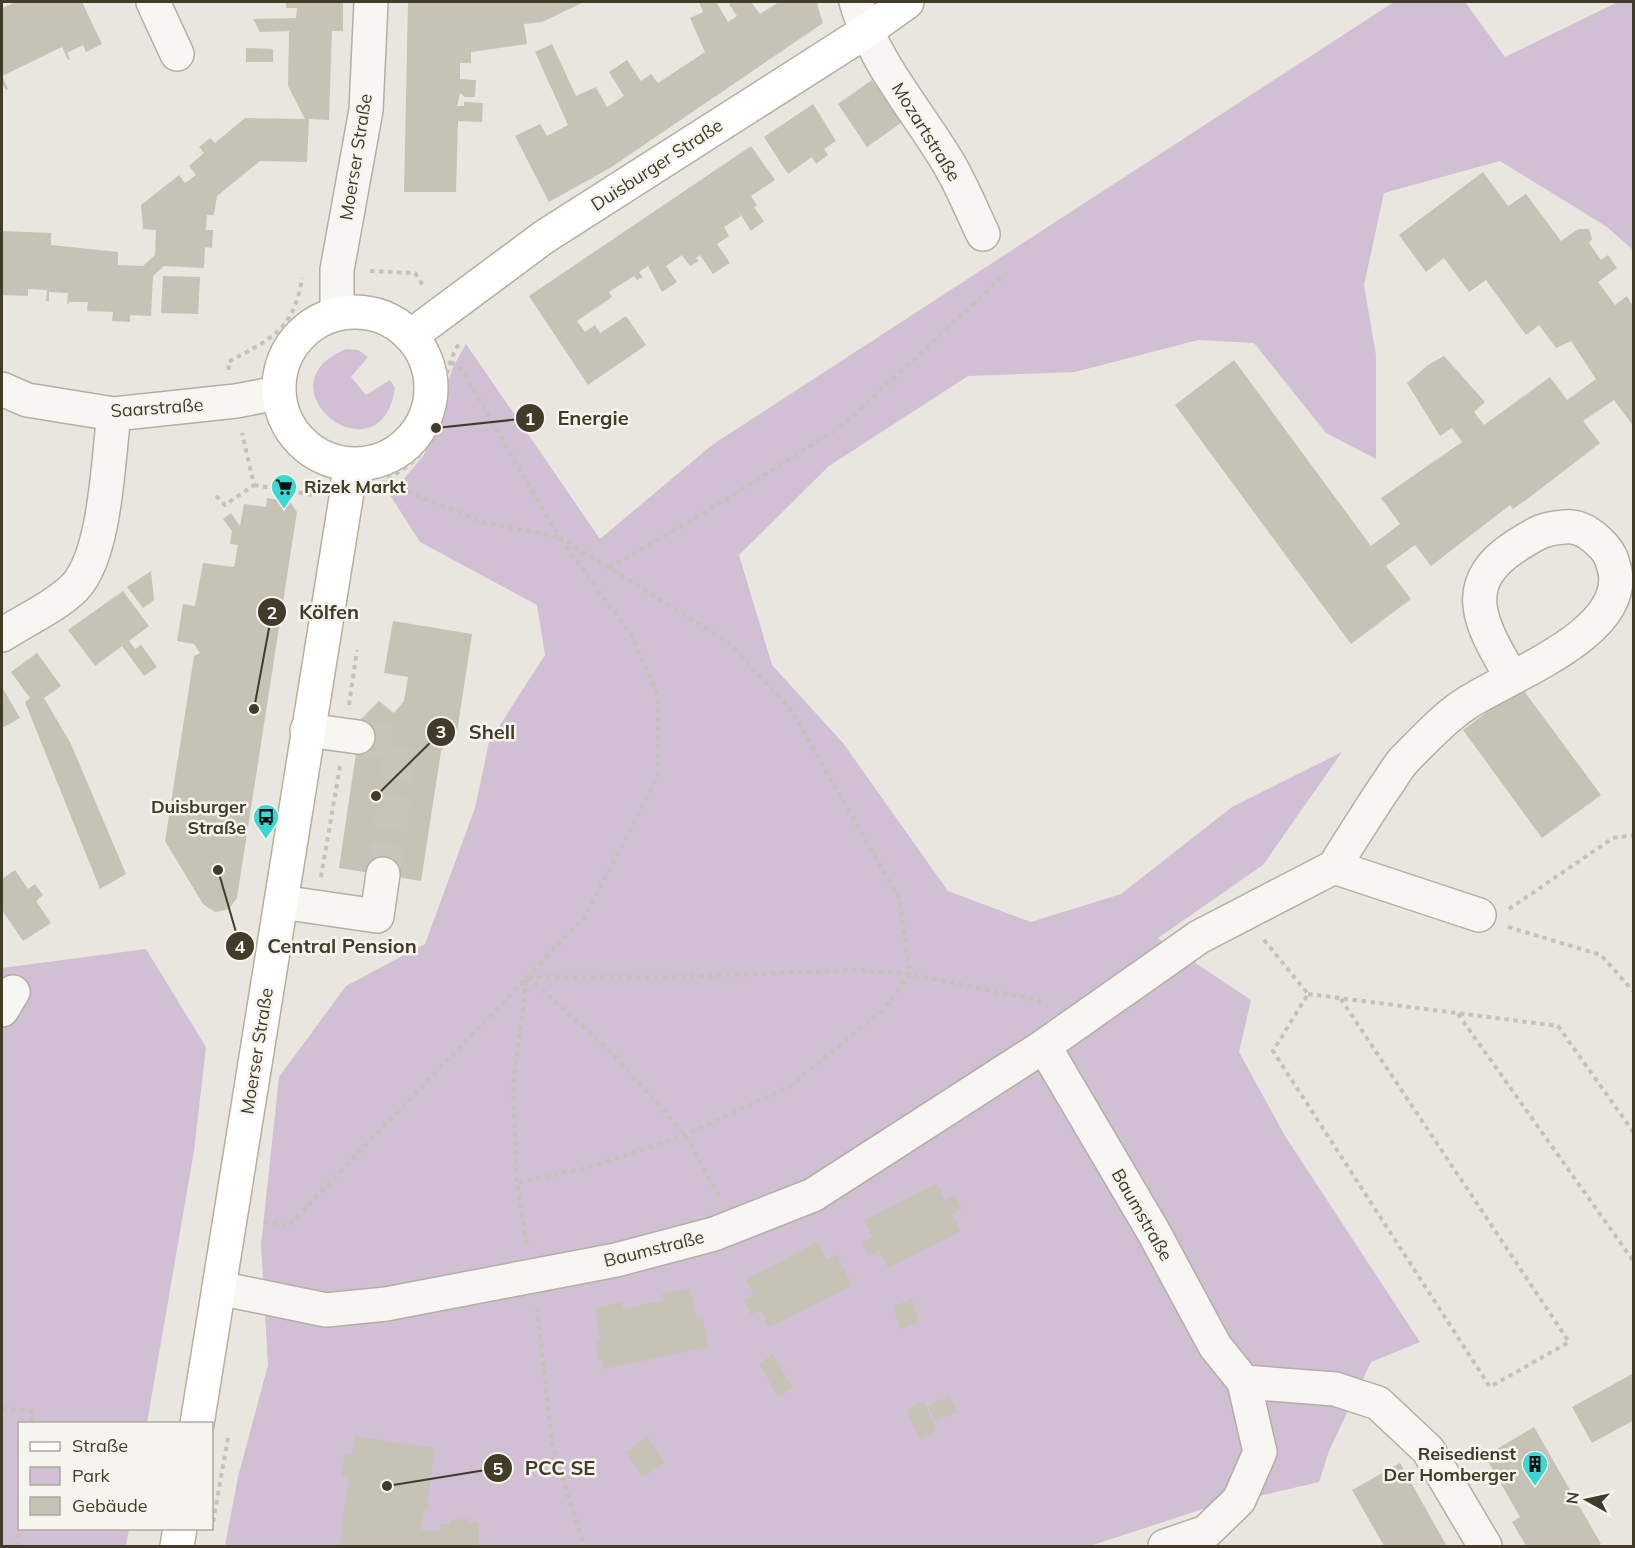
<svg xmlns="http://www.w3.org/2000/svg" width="1635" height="1548" font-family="Mulish,sans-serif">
<rect width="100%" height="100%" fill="#e9e6df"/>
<path fill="#d1bfd4" d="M1394,2H1465L1505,57L1618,2H1633V250L1607,227L1500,161L1384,193L1364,285L1376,355V459L1326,433L1254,343L1198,340L1075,372L968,376L829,466L739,555L772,665L843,743L948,891L1031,922L1121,894L1232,807L1342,752L1263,865L1158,938L1251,1000L1239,1052L1285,1136L1420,1342L1371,1362L1329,1451L1319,1482L1203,1509L1090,1546H225L238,1477L268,1365L261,1245L279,1077L346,986L425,944L475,808L489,742L545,655L537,605L420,542L390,495L424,455L453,367L466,344L600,539L712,445Z
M346,349L358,350L368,357L351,377L366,395L390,380L395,388C381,484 255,387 346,349Z
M146,949L206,1047L194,1151L147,1423L20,1424V1528L129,1529L126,1546H2V968Z"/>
<path fill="#c6c2b6" d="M16,2H82L102,44L86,52L83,45L67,53L70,59L68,60L62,47L2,76L8,89L6,90L2,84V8Z
M286,2H343V31H332L329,120L309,119L307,162L260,161L217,196L214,215H207L206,230H213L212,248L205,247L204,268L164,266L153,276L151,316L130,315V322L112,321L113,312L87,311L88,302H70L67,305L68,293L49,292V301H46L47,290L28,289V296L2,295V231L51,233V245L118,252V265L143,266L155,255L156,230L143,229L141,205L179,175L185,183L196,175L189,166L204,153L199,147L210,138L215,143L245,118L305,119L288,86L289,31L260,32L253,19L296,18L297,8H286Z
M408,2H584L542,22L524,24L527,44L471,52V63H460V79L476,80L475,97H465L460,93L457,106H464V102L483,103L482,122L458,121L456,192H404Z
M699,2H716L728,22L737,16L729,4L733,2H751L760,14L779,2H822L817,4L823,23L610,168L549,202L515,136L540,124L547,136L568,125L535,52L552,44L576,96L596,87L607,107L624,96L609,72L627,60L641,81L651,74L658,83L705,52L690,18L703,12Z
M246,48L273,49V62H246Z
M872,80L901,123L867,147L838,104Z
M813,104L836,141L824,149L828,155L816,164L812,157L788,174L764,137Z
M751,146L775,180L751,196L757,205L754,207L764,221L751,231L736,207L741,216L724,227L729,236L717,244L730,263L713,274L700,255L696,258L699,261L690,266L682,255L666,266L677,282L662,292L648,266L639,272L643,277L637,280L634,276L609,292L612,297L577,321L585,332L595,325L600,333L626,316L646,345L588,385L529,296Z
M1483,172L1508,206L1526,194L1561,241L1578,229H1589L1592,239L1589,243L1601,260L1608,255L1617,268L1598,282L1615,305L1627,296L1634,308V427L1614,400L1583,421L1600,443L1534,494L1513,509L1510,505L1431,566L1415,545L1386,566L1411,599L1351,644L1175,405L1234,360L1371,546L1400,524L1381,498L1462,442L1452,428L1440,436L1407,383L1428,365L1444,356L1485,402L1474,412L1484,425L1550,377L1567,400L1596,379L1571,341L1556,348L1539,325L1526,335L1486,280L1469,292L1444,258L1426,272L1399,235Z
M163,276L200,277L198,314L161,313Z
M267,498L290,502L297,512L237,898L229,909L215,912L203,904L165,841L194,656L200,653L194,644L177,641L183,604L195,606L203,563L234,567L238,545L230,544L232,531L223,519L231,513L240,526L244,504L266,507Z
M151,571L154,600L143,608L127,587Z
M123,591L149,626L129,641L135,649L141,645L157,667L144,676L122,646L95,666L68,630Z
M393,621L472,634L457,732L441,751L421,881L339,868L361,719L379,701L394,713L404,701L408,677L384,673Z
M37,653L61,686L44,698L71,744L126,874L100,889L25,702L30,698L11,672Z
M2,687L20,718L2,728Z
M1521,687L1601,795L1542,838L1463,730Z
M15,870L28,889L35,884L43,895L36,901L51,923L23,941L2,910V879Z
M937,1183L945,1200L955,1195L962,1209L952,1214L961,1231L888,1268L879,1251L869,1256L862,1242L872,1237L864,1220Z
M818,1242L827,1260L837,1254L852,1286L769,1327L761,1310L751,1315L744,1301L754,1296L746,1279Z
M690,1288L697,1320L703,1319L707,1347L604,1369L602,1360L599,1361L595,1342L601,1340L595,1308L622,1302L623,1309L664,1300L662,1294Z
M912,1299L919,1322L900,1329L893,1306Z
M773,1354L793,1388L778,1397L759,1364Z
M1634,1373V1420L1592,1443L1572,1407Z
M950,1395L957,1412L935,1421L928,1406Z
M923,1401L937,1430L920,1439L906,1410Z
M1534,1427L1601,1544L1596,1546H1526L1512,1522L1520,1517L1485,1456Z
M355,1436L434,1448L427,1510H424L421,1530L441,1531V1524H450V1520L469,1519V1523H479V1546H339L349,1478L341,1476L345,1454L352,1455Z
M648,1437L665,1463L642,1477L626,1452Z
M1400,1463L1440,1534L1447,1546H1384L1352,1490Z"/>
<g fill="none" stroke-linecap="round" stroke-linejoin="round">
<path stroke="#c7c4ba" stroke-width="33" stroke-dasharray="33 16" stroke-linecap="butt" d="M358,737L402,743L383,874"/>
<g stroke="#b3afa4" stroke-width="36">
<path id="minor" d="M153,2L177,54
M856,2C874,63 917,110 949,164C962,186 972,211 983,234
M337,312V270L366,110L371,2
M2,389L27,400L114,414L236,401L278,393
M2,635C25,620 55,607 75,587C106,554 108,460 114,414
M307,730L358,737
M1334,867C1350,841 1366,816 1383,790C1390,781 1396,769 1404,760C1422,742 1443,719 1464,705C1506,676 1627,635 1615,571C1612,560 1611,555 1604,547C1594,536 1581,525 1565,527C1543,528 1535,534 1516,546C1455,585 1483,628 1512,678
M281,902L377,916L383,874
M2,1010L13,992
M1044,1046L1153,1231L1215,1346L1244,1382L1260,1452L1239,1500L1206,1532L1165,1546
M219,1288L326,1310L386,1304L616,1260L714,1234L813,1195L1044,1046L1199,937L1334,867L1479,915
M1244,1382L1335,1389L1378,1403L1428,1450L1485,1546"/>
</g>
<g stroke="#b5af9d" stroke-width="36">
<path id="major" d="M279 388a76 76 0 1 1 152 0a76 76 0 1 1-152 0Z
M412,335L544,237L865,32L907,2
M197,1424L346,498L350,465
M177,1546L180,1528"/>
</g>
<path stroke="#c4c2b9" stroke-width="4" stroke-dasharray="4.5 4.5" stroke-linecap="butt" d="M370,271L415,273L424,287
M451,362L462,370L559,537L728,642L791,710L899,898L910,974L883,1010L790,1086L685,1135L590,1167L517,1183
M229,370L228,362C271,339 294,330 302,278
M254,485L313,495
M383,486L384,482C394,474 414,464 421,453C441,422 441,371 460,342
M216,496L225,505L254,485L242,433
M609,568L699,516L842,426L1007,273
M349,705L357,650
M321,877L340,766
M1509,909L1613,838L1634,835
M1508,927L1601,955L1634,992
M1264,940L1308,994L1273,1051L1490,1387L1569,1342L1341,999
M528,977H677L858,970L910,974L1038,1000L1047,1006
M528,977L614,1055L685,1135L720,1198
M1308,994L1558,1026L1634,1133
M1458,1014L1634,1262
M264,1221L288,1226L584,918L658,776V696L632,636L559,537L485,523L384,482
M527,1244L517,1183L513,1086L527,977
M537,1308L552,1444L584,1546
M2,1408L32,1411L31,1424
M213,1522L228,1438
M16,1546L20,1528"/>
<use href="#minor" stroke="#f7f6f2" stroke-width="33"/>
<use href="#major" stroke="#fff" stroke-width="33"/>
</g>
<defs>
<g id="supermarket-pin" transform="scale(1.35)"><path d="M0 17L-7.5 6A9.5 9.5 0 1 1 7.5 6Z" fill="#3cd6d3" stroke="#f6f4ee"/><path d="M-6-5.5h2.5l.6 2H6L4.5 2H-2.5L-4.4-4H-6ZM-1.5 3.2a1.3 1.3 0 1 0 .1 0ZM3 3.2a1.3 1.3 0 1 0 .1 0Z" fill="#111"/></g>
<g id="bus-pin" transform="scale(1.35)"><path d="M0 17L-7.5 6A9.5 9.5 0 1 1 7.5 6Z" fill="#3cd6d3" stroke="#f6f4ee"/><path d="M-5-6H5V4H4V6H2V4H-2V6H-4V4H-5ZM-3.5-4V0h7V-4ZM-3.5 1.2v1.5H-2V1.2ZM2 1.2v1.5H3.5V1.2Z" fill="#111"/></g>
<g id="building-pin" transform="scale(1.35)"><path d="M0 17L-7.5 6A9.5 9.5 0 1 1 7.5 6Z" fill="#3cd6d3" stroke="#f6f4ee"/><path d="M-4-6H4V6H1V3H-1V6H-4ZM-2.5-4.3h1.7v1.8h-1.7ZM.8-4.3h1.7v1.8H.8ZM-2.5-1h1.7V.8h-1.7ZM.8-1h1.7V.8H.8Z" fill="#111"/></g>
</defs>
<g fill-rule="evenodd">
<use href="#supermarket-pin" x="284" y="487"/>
<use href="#bus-pin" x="266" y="817"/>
<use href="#building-pin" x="1535" y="1464"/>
</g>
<g text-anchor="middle" stroke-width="5" stroke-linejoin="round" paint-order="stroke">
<g font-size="18" fill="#413b27" stroke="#f6f4ee">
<text transform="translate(926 132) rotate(58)" y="6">Mozartstraße</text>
<text transform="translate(356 157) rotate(-81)" y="6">Moerser Straße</text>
<text transform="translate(657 165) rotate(-33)" y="6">Duisburger Straße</text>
<text transform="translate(157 408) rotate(-4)" y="6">Saarstraße</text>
<text transform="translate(257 1051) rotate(-81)" y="6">Moerser Straße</text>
<text transform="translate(1142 1215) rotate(60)" y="6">Baumstraße</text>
<text transform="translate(654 1249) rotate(-14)" y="6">Baumstraße</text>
</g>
<g font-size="18" font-weight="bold" fill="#413b27" stroke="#f6f4ee" text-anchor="end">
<text x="304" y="493" text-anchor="start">Rizek Markt</text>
<text x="246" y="813">Duisburger<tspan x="246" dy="21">Straße</tspan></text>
<text x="1516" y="1460">Reisedienst<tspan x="1516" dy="21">Der Homberger</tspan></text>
</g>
</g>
<path fill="none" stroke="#413b27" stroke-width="2" d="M436 428L530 418M254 709L272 612M376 796L441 732M218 870L240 946M387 1486L498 1468"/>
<g fill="#413b27" stroke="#f6f4ee" stroke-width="2">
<circle cx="436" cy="428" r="6"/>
<circle cx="254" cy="709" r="6"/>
<circle cx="376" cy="796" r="6"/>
<circle cx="218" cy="870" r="6"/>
<circle cx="387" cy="1486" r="6"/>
<circle cx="530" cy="418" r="15"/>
<circle cx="272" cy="612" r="15"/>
<circle cx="441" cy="732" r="15"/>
<circle cx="240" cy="946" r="15"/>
<circle cx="498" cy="1468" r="15"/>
</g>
<g font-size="18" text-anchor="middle" font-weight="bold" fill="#fff">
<text x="530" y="425">1</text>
<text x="272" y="619">2</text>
<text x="441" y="738">3</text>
<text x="240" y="953">4</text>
<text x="498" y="1475">5</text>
</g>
<g font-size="20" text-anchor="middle" font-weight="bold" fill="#413b27" stroke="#f6f4ee" stroke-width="5" stroke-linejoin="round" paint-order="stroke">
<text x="593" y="425">Energie</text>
<text x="329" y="619">Kölfen</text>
<text x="492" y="739">Shell</text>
<text x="342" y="953">Central Pension</text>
<text x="560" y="1475">PCC SE</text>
</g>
<rect width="1635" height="1548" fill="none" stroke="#413b27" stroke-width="6"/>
<rect x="18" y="1422" width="195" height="108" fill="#f6f4ee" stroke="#aeaa9e" stroke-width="1.5"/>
<rect x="30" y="1442" width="30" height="9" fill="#ffffff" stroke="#aeaa9e" stroke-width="1.5"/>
<text x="72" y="1452" font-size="18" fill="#413b27">Straße</text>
<rect x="30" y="1467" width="30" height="18" fill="#d1bfd4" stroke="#aeaa9e" stroke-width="1.5"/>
<text x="72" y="1482" font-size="18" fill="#413b27">Park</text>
<rect x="30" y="1497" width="30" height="18" fill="#c6c2b6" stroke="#aeaa9e" stroke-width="1.5"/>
<text x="72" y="1512" font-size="18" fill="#413b27">Gebäude</text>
<g transform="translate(1587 1500) rotate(278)" stroke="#f6f4ee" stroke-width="4.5" paint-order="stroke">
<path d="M0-4.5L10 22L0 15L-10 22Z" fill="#413b27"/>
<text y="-9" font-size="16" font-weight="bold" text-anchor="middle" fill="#413b27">N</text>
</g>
</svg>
